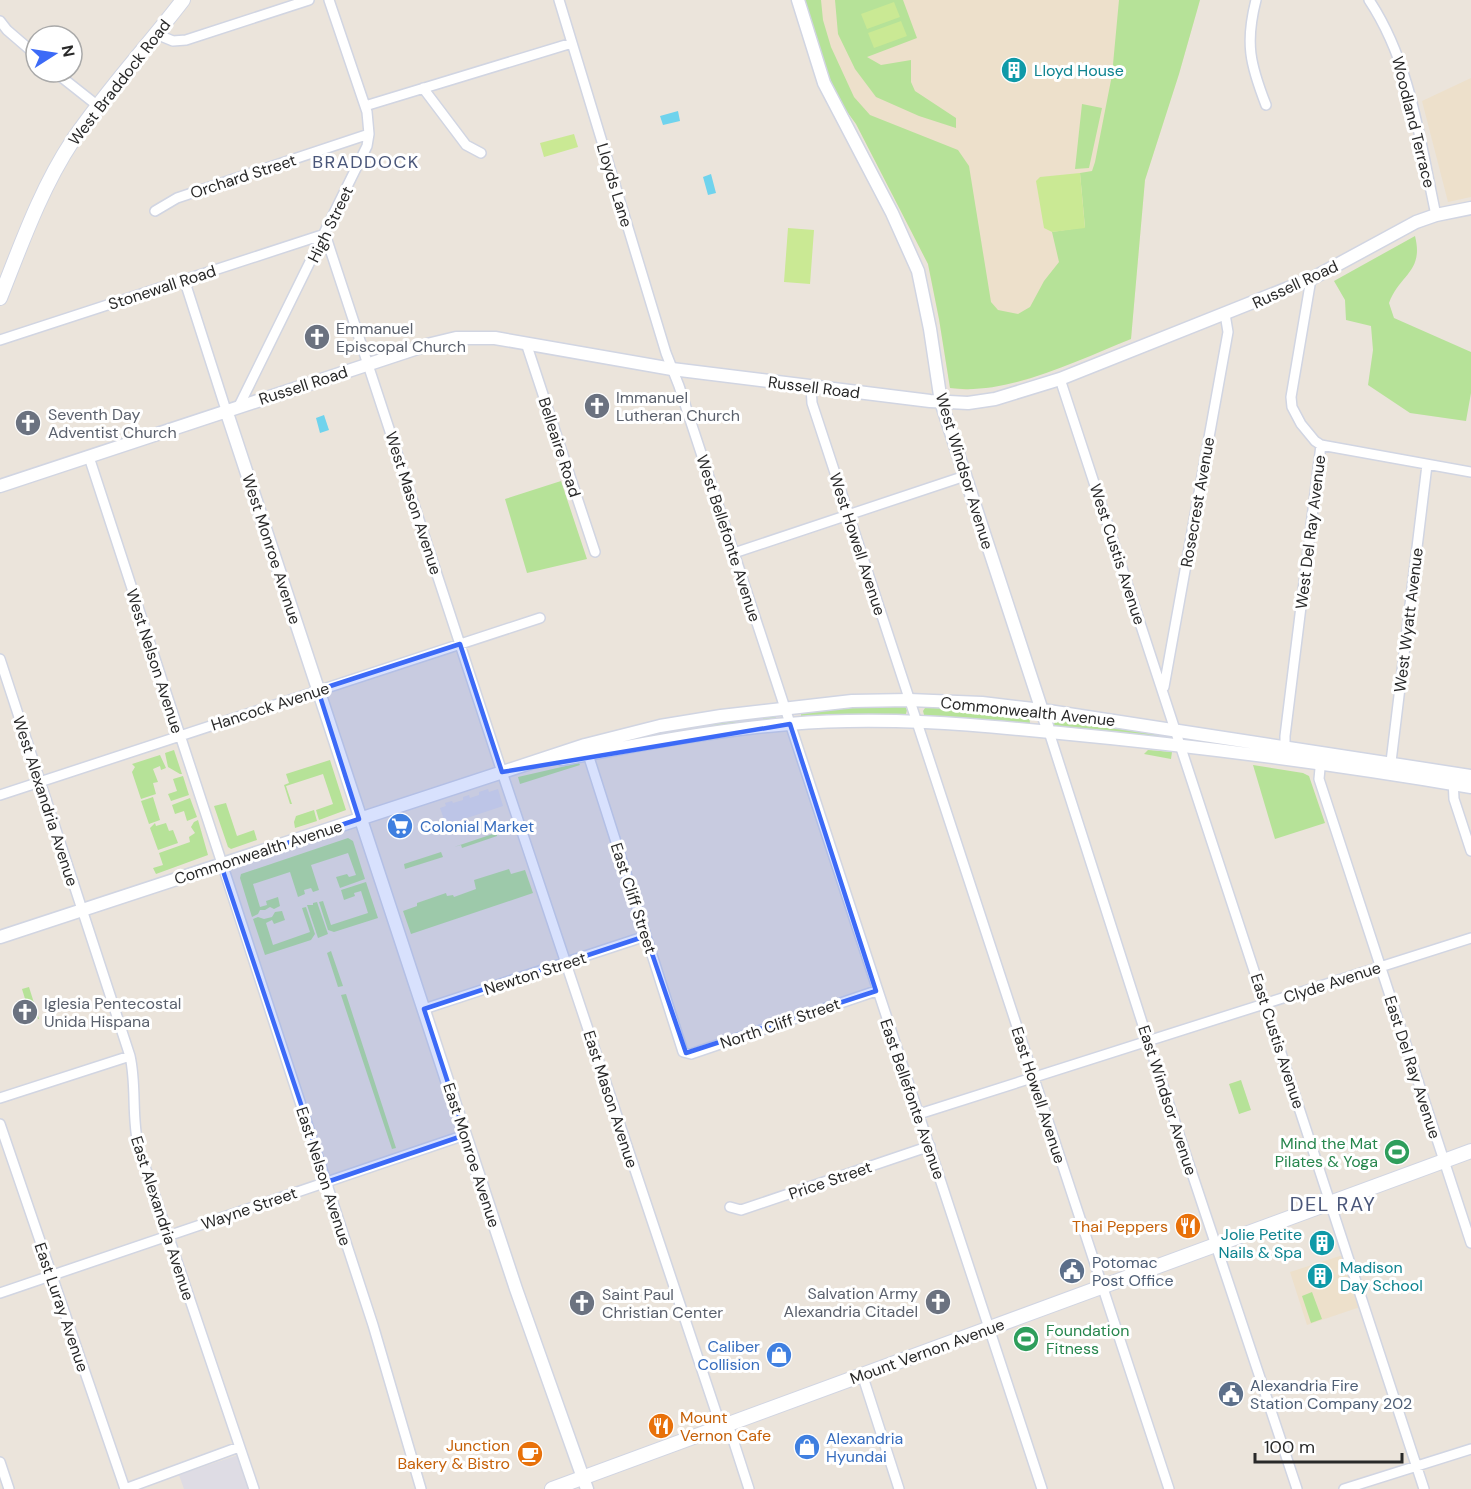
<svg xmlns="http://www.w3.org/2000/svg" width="1471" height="1489" font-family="'DM Sans',sans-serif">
<rect width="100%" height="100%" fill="#ebe4db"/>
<path fill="#dedce4" d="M488,789L489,792L498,789L503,806L446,825L440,808L446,806L445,803L452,801L453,803L463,800V797L469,795L470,798L479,795V792Z
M238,1455L250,1489H184L179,1475Z"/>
<path fill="#ede0cb" d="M803,0H1200L1179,74L1145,180L1131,339L1026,380L965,390L950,388L939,319L928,264L856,124L840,102Z
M1471,78V197L1448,202L1422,101Z
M1343,1255L1360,1307L1307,1325L1290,1272Z"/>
<path fill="#b6e298" d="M803,0H821L823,20L831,47L854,97L870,115L958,150L969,166L991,302L998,310L1018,314L1030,307L1044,281L1059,262L1052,232L1085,227L1080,173L1092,171L1095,162L1112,75L1119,0H1200L1179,74L1145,180L1131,339C1078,360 1008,396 950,388L939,319L928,264L856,124L840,102L815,44Z
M835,0H903L917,38L867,57L881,65L911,60V82L915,91L956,118V128L919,116L876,97L855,69L838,34Z
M1082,104L1102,108L1089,168L1075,169Z
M1415,236C1424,272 1400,274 1389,303L1394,318L1471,352V393L1466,421L1410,413L1368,385L1373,350L1371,326L1346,320L1345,300L1334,281Z
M561,481L587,559L527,573L505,499Z
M927,705L1028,712L1031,728L925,718L923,711Z
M837,706H905L907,710L905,717L801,718V712Z
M775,715L777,721L597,746L661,730Z
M1057,718L1170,735L1168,739L1055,729L1054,724Z
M174,750L182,774H180L168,767L165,753Z
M1148,750L1172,752L1171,759L1144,754Z
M160,755L166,768L161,770L160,766L153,769L158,782L153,783L156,794L141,799L132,772L135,767L132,764Z
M330,760L346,810L319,820L316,810L333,804L323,774L286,786L292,804H290L284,785L289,783L286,774Z
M579,763L580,765L520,784L518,777Z
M1253,765L1303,773L1309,776L1325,823L1275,839Z
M183,776L189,795L171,801L168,794L177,791L173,779Z
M153,797L160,820L149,824L141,801Z
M190,798L197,817L187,821L184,811L175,814L172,805Z
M226,803L237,836L254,830L257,840L231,849L228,847L214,806Z
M314,810L317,821L295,828L294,822L296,816Z
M198,820L208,855L156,874L153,868L163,865L159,853L190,842L189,837L195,833L191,827L194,822Z
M155,823L156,826L166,823L169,831L173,830L178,843L158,850L150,828Z
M511,828L497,833V836L462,848L461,845L454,847Z
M348,838L353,841L365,879L340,888L336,877L347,874L349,877L356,875L348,853L311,865L319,890L313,892L311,888L304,890L305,894L298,897L290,872L253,884L260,907L267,905L266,901L278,897L280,906L274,909L270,907L265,910H260L258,914L252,917L240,878L241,874Z
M441,852L443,857L405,869L404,864Z
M509,869L511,874L525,870L533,893L411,934L403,911L417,906V903L446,893L447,896L453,895L454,897L476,889L474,880Z
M366,882L378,918L334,932L328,930L319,902L323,901L331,925L368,913L361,891L354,893L355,896L344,900L341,890Z
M317,902L328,934L318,938L307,905H313V903Z
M306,907L315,934L311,940L265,955L253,919L258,917L264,919L272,917L275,912L282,911L285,920L274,924L272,920L266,923L273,945L310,932L302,908Z
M331,951L343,986L338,987L327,953Z
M29,987L39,1019H38L35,1010L29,1012L22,989Z
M346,994L396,1148L392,1149L341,995Z
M1241,1080L1251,1110L1239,1114L1229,1084Z
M1312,1292L1322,1319L1311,1323L1302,1296Z"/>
<path fill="#cae994" d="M894,2L900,17L867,29L861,14Z
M901,21L907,36L874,48L868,33Z
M574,134L578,147L544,157L540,143Z
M1080,173L1085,228L1052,232L1044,228L1036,181L1040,177Z
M788,228L814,230L810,284L784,282Z"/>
<path fill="#6fd3ed" d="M678,111L680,121L663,125L660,116Z
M711,174L716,193L708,195L703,177Z
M324,415L329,430L320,433L316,418Z"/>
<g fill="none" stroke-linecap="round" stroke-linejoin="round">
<g stroke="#d1d5e2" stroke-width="12">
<path id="minor" d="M559,0L666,353L679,386C800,754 921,1121 1042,1489
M1256,0C1245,43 1250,64 1266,105
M1369,0C1411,63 1420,142 1436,215
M0,21L7,30L36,55
M156,34L173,41L186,40L309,0
M55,72L98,106
M423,88L466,145L481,153
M365,106L572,43
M155,211L177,198L369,134
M184,279L226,410
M1311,279L1291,397L1292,407L1301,424L1315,441L1321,445L1471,472
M0,340L325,234L502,772L721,1427
M526,343L595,552
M1060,379L1424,1489
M811,387L812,403L1169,1489
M239,406L367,146L369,134L367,112L329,0
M89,457L373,1325L421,1489
M734,553L965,476
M0,659L130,1056C137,1087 131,1118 139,1149L254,1489
M1164,687L1228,332L1225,314
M1049,732L1148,1041L1297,1489
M586,748L683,1052L691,1054L876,991
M1285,752V736L1321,445
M1321,758L1319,779L1471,1243
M1390,770L1427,465
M1453,779L1454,799L1471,851
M0,795L540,618
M424,1009L646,936
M0,1098L130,1056
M919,1114L1471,938
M0,1124L125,1489L239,1447
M730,1207L741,1210L930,1146
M0,1293L465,1135
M862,1374L899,1489
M728,1424L749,1489
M0,1462L9,1489
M1344,1489L1471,1449"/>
</g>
<g stroke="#d1d5e2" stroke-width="15">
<path id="tertiary" d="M798,0L824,83L892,213L918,271L930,329L941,402L1049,732
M226,410L465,1135L516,1289L587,1489
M0,486L427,345L456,338H495L672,369L930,401L968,403L995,399L1060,379L1311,279L1416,222L1436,215L1471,208
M562,759C637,745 713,730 789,724C880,716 971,724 1060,733C1198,746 1335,764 1471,787
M0,937L585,745L660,726L721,716L852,701L909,700L982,703L1042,710L1471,776"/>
</g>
<g stroke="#d1d5e2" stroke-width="16">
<path id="secondary" d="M0,298C21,245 41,188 73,140C106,91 147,47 183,0
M552,1489L1471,1151"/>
</g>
<use href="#minor" stroke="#fff" stroke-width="9"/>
<use href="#tertiary" stroke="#fff" stroke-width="12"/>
<use href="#secondary" stroke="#fff" stroke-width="14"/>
</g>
<path fill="#3c6af7" fill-opacity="0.2" stroke="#3c6af7" stroke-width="4.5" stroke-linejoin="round" d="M460,644L502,772L790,724L876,991L686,1053L646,936L424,1009L465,1135L327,1182L221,865L359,819L318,690Z"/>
<defs>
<g id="building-disc" transform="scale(1.35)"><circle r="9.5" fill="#0f9aa8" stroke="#fff"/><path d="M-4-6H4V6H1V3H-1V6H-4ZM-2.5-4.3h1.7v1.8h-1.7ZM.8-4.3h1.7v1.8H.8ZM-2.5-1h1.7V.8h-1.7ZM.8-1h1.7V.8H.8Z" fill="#fff"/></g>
<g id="church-disc" transform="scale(1.35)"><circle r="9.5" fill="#6b7280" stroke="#fff"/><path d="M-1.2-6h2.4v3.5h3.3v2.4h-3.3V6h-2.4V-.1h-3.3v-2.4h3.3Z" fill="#fff"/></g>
<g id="supermarket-disc" transform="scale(1.35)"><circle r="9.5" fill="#3f7fe0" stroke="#fff"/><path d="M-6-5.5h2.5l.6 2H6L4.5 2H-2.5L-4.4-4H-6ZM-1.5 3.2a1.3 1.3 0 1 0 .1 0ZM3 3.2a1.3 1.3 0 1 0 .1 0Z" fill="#fff"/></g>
<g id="stadium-disc" transform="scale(1.35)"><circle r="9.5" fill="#2e9e5b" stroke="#fff"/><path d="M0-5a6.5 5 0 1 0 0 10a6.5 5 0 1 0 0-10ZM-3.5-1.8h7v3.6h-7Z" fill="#fff"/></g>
<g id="restaurant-disc" transform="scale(1.35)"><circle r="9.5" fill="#e8710a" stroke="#fff"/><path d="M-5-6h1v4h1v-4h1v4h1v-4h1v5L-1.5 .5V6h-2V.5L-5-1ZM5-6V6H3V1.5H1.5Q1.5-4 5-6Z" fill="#fff"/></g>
<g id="civic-disc" transform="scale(1.35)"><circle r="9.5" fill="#5c6f8a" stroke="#fff"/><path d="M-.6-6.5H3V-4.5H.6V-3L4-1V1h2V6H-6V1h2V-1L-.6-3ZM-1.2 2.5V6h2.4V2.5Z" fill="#fff"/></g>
<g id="shop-disc" transform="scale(1.35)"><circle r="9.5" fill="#3f7fe0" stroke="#fff"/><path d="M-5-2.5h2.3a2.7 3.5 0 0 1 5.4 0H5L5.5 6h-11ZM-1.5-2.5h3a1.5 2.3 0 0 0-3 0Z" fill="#fff"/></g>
<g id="cafe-disc" transform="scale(1.35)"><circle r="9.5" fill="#e8710a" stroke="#fff"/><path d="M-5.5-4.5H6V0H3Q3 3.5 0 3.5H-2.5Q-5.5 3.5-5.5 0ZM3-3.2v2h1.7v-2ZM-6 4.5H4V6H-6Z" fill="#fff"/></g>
</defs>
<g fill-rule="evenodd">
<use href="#building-disc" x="1014" y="70"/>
<use href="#church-disc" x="317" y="337"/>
<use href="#church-disc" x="597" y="406"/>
<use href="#church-disc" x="28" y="423"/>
<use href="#supermarket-disc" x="400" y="826"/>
<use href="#church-disc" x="25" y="1012"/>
<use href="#stadium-disc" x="1397" y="1152"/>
<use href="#restaurant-disc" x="1188" y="1226"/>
<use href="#building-disc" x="1322" y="1243"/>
<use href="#civic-disc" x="1072" y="1271"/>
<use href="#building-disc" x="1320" y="1276"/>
<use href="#church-disc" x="938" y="1302"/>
<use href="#church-disc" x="582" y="1303"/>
<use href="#stadium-disc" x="1026" y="1339"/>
<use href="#shop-disc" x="779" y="1355"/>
<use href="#civic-disc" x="1231" y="1394"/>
<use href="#restaurant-disc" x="661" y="1426"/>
<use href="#shop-disc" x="807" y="1447"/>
<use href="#cafe-disc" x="530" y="1454"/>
</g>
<g text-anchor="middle" stroke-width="6" stroke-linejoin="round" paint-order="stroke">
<g font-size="16" fill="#0d838f" stroke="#fff" text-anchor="start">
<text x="1034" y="76">Lloyd House</text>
<text x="1302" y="1240" text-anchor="end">Jolie Petite<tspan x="1302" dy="18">Nails &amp; Spa</tspan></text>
<text x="1340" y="1273">Madison<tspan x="1340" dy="18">Day School</tspan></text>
</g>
<g font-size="16" fill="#292929" stroke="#fff">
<text transform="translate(119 82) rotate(-52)" y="6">West Braddock Road</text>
<text transform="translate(1414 122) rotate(76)" y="6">Woodland Terrace</text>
<text transform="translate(243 176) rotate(-18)" y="6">Orchard Street</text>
<text transform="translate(615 185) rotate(73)" y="6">Lloyds Lane</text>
<text transform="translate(330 224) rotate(-64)" y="6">High Street</text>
<text transform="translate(1295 284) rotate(-25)" y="6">Russell Road</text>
<text transform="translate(162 287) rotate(-18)" y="6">Stonewall Road</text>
<text transform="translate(303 385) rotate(-18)" y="6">Russell Road</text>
<text transform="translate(814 387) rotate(7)" y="6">Russell Road</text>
<text transform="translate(560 447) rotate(72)" y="6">Belleaire Road</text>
<text transform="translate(965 471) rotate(73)" y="6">West Windsor Avenue</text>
<text transform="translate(1197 502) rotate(-80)" y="6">Rosecrest Avenue</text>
<text transform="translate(414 503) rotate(72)" y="6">West Mason Avenue</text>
<text transform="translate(1310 532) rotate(-83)" y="6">West Del Ray Avenue</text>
<text transform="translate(729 538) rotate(72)" y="6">West Bellefonte Avenue</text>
<text transform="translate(858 544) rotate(72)" y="6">West Howell Avenue</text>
<text transform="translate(272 549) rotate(72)" y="6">West Monroe Avenue</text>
<text transform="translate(1118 554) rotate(72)" y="6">West Custis Avenue</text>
<text transform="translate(1408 620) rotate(-83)" y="6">West Wyatt Avenue</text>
<text transform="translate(155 661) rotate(72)" y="6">West Nelson Avenue</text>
<text transform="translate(270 706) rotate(-18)" y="6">Hancock Avenue</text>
<text transform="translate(1028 711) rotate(6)" y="6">Commonwealth Avenue</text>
<text transform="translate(46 801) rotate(72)" y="6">West Alexandria Avenue</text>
<text transform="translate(258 852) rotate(-18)" y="6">Commonwealth Avenue</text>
<text transform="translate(634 898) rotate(72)" y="6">East Cliff Street</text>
<text transform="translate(535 973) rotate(-18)" y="6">Newton Street</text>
<text transform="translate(1332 982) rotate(-18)" y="6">Clyde Avenue</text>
<text transform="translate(780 1023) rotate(-19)" y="6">North Cliff Street</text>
<text transform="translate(1278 1041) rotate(72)" y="6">East Custis Avenue</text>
<text transform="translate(1413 1067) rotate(72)" y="6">East Del Ray Avenue</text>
<text transform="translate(1039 1095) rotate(72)" y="6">East Howell Avenue</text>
<text transform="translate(611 1099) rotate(72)" y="6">East Mason Avenue</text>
<text transform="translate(913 1099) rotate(71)" y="6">East Bellefonte Avenue</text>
<text transform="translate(1168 1100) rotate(72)" y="6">East Windsor Avenue</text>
<text transform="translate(472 1155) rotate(72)" y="6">East Monroe Avenue</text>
<text transform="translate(324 1176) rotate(72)" y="6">East Nelson Avenue</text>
<text transform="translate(830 1180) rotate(-19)" y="6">Price Street</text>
<text transform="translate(249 1208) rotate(-19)" y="6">Wayne Street</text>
<text transform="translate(163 1218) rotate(72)" y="6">East Alexandria Avenue</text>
<text transform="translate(62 1307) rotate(71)" y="6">East Luray Avenue</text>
<text transform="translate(927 1351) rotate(-20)" y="6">Mount Vernon Avenue</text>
</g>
<g font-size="16" fill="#5b616d" stroke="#fff" text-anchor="start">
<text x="336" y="334">Emmanuel<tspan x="336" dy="18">Episcopal Church</tspan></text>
<text x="616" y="403">Immanuel<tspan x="616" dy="18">Lutheran Church</tspan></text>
<text x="48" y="420">Seventh Day<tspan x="48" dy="18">Adventist Church</tspan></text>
<text x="44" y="1009">Iglesia Pentecostal<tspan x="44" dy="18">Unida Hispana</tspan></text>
<text x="918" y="1299" text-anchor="end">Salvation Army<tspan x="918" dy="18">Alexandria Citadel</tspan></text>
<text x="602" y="1300">Saint Paul<tspan x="602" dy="18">Christian Center</tspan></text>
</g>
<g font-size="16" fill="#366cbe" stroke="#fff" text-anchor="start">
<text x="420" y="832">Colonial Market</text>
<text x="760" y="1352" text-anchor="end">Caliber<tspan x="760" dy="18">Collision</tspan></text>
<text x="826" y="1444">Alexandria<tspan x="826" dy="18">Hyundai</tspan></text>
</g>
<g font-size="16" fill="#27864d" stroke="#fff" text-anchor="end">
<text x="1378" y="1149">Mind the Mat<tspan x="1378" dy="18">Pilates &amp; Yoga</tspan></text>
<text x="1046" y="1336" text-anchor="start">Foundation<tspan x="1046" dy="18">Fitness</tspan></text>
</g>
<g font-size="16" fill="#c56008" stroke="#fff" text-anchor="end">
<text x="1168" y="1232">Thai Peppers</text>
<text x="680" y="1423" text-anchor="start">Mount<tspan x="680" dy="18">Vernon Cafe</tspan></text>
<text x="510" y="1451">Junction<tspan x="510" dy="18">Bakery &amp; Bistro</tspan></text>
</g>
<g font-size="16" fill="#4e5e75" stroke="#fff" text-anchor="start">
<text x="1092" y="1268">Potomac<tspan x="1092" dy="18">Post Office</tspan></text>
<text x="1250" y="1391">Alexandria Fire<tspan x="1250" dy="18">Station Company 202</tspan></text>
</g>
<g font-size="18" letter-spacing="1.5" fill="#4a5679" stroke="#fff">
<text x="366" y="168">BRADDOCK</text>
</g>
<g font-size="20" letter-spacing="1.5" fill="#4a5679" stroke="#fff">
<text x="1333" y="1211">DEL RAY</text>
</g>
</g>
<g transform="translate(54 54) rotate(78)"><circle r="28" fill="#ffffff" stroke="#a9a9a9" stroke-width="1.5"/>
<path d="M0-4.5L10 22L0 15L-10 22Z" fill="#3c6af7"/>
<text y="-9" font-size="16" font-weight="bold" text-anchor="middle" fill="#292929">N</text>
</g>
<path d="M1255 1453v9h147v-9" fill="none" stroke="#292929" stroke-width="3"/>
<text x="1264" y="1453" font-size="18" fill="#292929" stroke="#ffffff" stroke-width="4.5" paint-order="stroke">100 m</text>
</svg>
